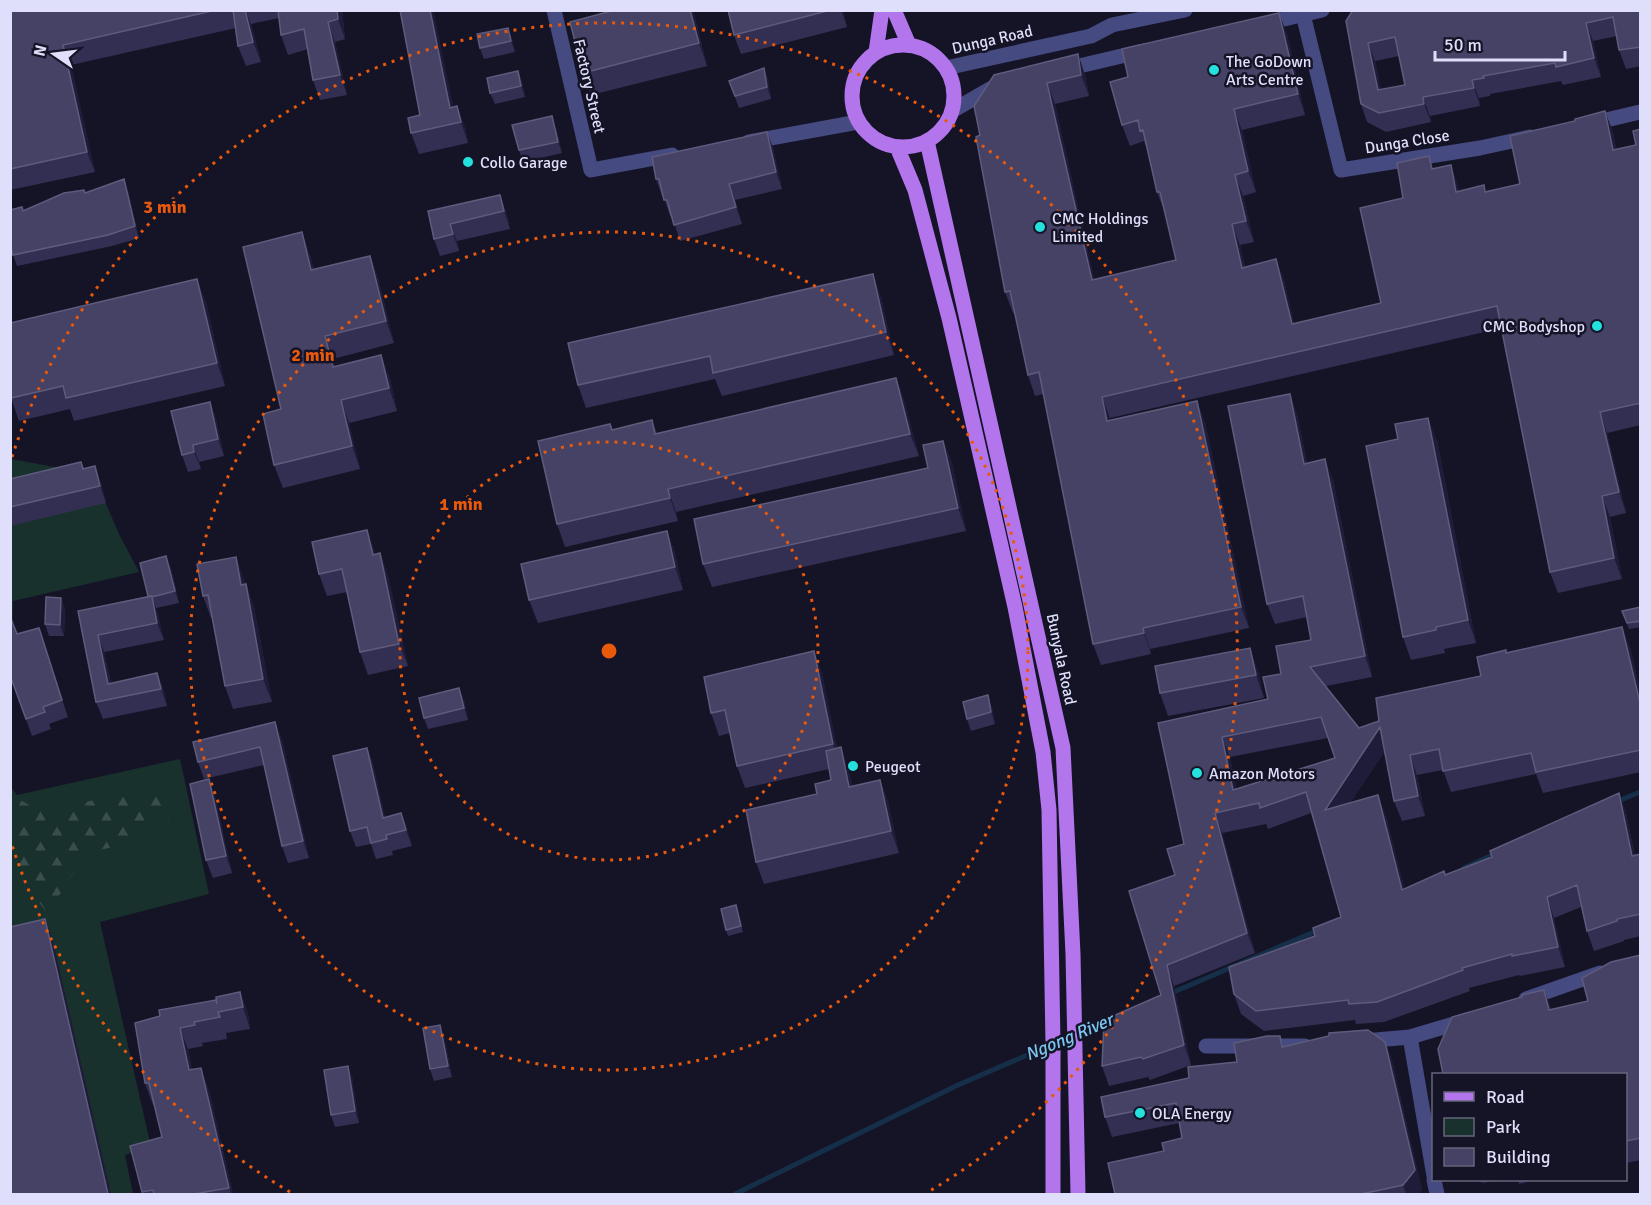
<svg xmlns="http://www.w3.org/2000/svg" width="1651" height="1205" font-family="Signika,sans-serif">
<defs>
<pattern id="forest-firs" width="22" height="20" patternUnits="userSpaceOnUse" patternTransform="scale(1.5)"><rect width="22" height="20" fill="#18312d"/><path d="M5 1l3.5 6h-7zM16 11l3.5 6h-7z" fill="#394e4c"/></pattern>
</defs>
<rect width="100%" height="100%" fill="#151427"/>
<path fill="#18312d" d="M11,459L93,474L119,534L139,572L13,601L11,734Z
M180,759L209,894L100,922L151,1147L125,1155L133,1194H11L10,786L17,795Z"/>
<path fill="url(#forest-firs)" d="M156,790L169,819L118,846L85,853L48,914L13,869L11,862V795L44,813L113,795Z"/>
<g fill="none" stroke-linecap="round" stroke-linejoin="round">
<path stroke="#162f49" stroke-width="5" d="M1616,802L1640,792
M1464,868L1497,853
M1169,994L1321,929
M735,1194L958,1085L1108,1020"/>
<path stroke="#454a80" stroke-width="15" d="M554,10L591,170L672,155
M1302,10L1341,170L1480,148L1530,137
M1263,24L1322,10
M946,68L1091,36L1112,25L1185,10
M1062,70L1143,51
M952,111L990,89L1001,86
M1589,124L1640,112
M749,142L858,122
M1526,999L1600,973
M1410,1037L1434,1176
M1364,1041L1410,1037L1467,1020
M1206,1046H1305
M1434,1180L1437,1194"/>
<path stroke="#b275ec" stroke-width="15" d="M894,10L909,45
M852 96a51 51 0 1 1 102 0a51 51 0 1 1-102 0Z
M876,52L882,10
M927,141L1063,748L1073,954L1078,1194
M897,147L915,190L949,318L1015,607L1043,752L1049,810L1053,1044V1194"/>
</g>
<path fill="#332f53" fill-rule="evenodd" d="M10,10H342L345,39L335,42L347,95L320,100L313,80L308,49L288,55L281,35L279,18L251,24L261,62L246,66L238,46L236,28L71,65L95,172L10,190Z
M400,10H433L453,107L465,127L468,143L419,154L411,133L420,115Z
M693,10L707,66L591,95L583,73Z
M728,10H843L847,27L741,54L734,35Z
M1353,10H1641V66L1626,69L1619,50L1617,36L1593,41L1601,77L1563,85L1561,81L1490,94V96L1479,98L1480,106L1430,116L1431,122L1386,132L1367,122L1361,104ZM1399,56L1405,85L1381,90L1375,61Z
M508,28L512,39L515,52L484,59L480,48Z
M1287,34L1305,115L1242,130L1256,192L1243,196L1254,242L1240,245L1245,267L1284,280L1294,324L1381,303L1403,198L1433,168L1451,165L1459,191H1486L1520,184L1613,132L1616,149L1636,145L1641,129V425L1607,433L1626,513L1610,517L1622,579L1558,593L1550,572L1502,328L1110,418V420L1205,422L1249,628L1150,649L1151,654L1101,665L1093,644L1043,394L1035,396L1028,375L1015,313H1013L1005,292L980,135L1078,54L1085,75L1089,96L1055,104L1094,279L1176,260L1165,213L1157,192L1147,149L1144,141L1130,146L1122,125Z
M764,68L768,80L771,99L739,108L729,81Z
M518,71L522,82L525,97L495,104L490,93Z
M556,128L562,153L523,162L519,150Z
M767,132L773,148L782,189L735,200L742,224L680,241L672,216H670L663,195L662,196L656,179Z
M128,191L139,238L112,246L17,266L13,255L23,210L85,193Z
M500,195L506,212L510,229L457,241L459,251L440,256L434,239L428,211Z
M310,255L314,270L370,256L378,278L394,343L333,359L335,366L390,378L397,411L349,423L360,469L283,488L274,465Z
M881,297L894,355L722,396L715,379L586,408L578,385Z
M206,302L225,386L74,421L70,409L19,421L11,398Z
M896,378L904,401L919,456L676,512L678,521L565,547L557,524L612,430L652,420L657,434Z
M210,402L216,419L224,456L199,462L201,469L188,472L182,455Z
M1297,414L1307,463L1333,479L1372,677L1326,686L1359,728L1379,721L1481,676L1507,653L1630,647L1641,695V772L1543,793L1536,774L1451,792L1443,770L1417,775L1425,816L1402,821L1394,801L1385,751L1350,803L1386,816L1404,889L1492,857L1619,793L1626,813L1635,856L1641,854V936L1624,940V941L1594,951L1587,931L1581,907L1554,918L1565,967L1520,976L1519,975L1469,988L1470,991L1384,1022L1356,1024L1355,1020L1264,1031L1241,1014L1234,994L1341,917L1311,813L1268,829L1266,824L1222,833L1255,953L1174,986L1191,1065L1150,1080L1148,1077L1109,1086L1102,1066L1161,995L1175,875L1184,844L1158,723L1268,699L1281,674L1311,640L1307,617L1275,624L1267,604ZM1328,738L1335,758L1236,789L1230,757Z
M1437,440L1476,643L1444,649L1445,653L1411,660L1403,637Z
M943,441L952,463L966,531L712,587L703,564L928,468Z
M81,462L84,468L101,483L106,503L10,526V479Z
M667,531L675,553L683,590L538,623L529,600Z
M380,553L388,576L408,666L368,675L360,652L347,592L327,596L319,574Z
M171,568L179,603L156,608L164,640L104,652L111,683L157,673L164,691L167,706L103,719L96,702L78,611L148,596Z
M244,579L245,584H246L254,607L272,702L233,709L225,686L212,618H211L203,596Z
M61,598L65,609L64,636H49L45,624Z
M1641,607V627L1629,629L1622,611Z
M39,628L68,717L49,724L51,729L32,736L10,675L17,634Z
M814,651L822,674L837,748L848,769L852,786L880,780L888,802L899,853L764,884L756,862L817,794L831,780L829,769L745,788L737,766L730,733L719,736L711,713Z
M1258,671L1264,698L1168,716L1160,693Z
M464,700L468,720L428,729L424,718Z
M992,707L995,724L971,731L967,719Z
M275,722L282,740L309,858L288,863L282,846L264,765L204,779L198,762Z
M367,748L373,764L385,818L401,813L412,846L392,851L393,855L376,859L371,844L356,847L350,831Z
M215,797L232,873L213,878L206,860Z
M736,905L743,932L728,936L726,930Z
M1641,955V1160L1626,1163V1074H1443L1544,990L1551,1009L1588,1001Z
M240,992L248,1014L250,1029L226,1033L227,1039L202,1043L203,1046L188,1049L192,1070L209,1090L233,1194H142V1192L162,1137L155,1105H153L145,1083L135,1023Z
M444,1036L452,1077L434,1081L430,1069Z
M1385,1042L1392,1061L1422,1190L1418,1194H1115L1164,1151L1182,1138L1179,1123L1112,1137L1105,1117L1189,1078L1284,1047Z
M352,1077L359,1123L335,1127L331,1115Z
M1477,1179H1505L1483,1183Z
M1518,1179H1540L1519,1184Z"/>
<path fill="#1f1c3a" d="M245,10L251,24L261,62L253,42Z
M337,10H342L345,39L338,19Z
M430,10H433L457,123L450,108Z
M690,10H693L707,66L699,43Z
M841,10H843L847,27Z
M1279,13L1287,34L1305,115L1298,94Z
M328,22L335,42L347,95L340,75Z
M1586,23L1593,41L1601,77L1594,58Z
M508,28L512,39L515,52L511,41Z
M1368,43L1375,61L1385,108L1378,90Z
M63,45L71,65L95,172L87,152Z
M1078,54L1085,75L1089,96L1081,75Z
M764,68L768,80L771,99L767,87Z
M518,71L522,82L525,97L521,86Z
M1472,80L1479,98L1480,106L1474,88Z
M1047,83L1055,104L1099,301L1092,280Z
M1423,97L1430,116L1431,122L1424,104Z
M457,106L465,127L468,143L461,122Z
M1234,109L1242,130L1256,192L1248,171Z
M1605,111L1613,132L1621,171L1613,150Z
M552,116L556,128L562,153L558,142Z
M767,132L773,148L782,189L776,172Z
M1451,165L1458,186L1463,213L1456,192Z
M1235,175L1243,196L1254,242L1246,221Z
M124,179L128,191L139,238L135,226Z
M729,184L735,200L742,224L736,207Z
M500,195L506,212L510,229L504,211Z
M450,224L457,241L459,251L453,234Z
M1232,224L1240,245L1250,289L1242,268Z
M302,232L310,255L320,293L311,270Z
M370,256L378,278L394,343L386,321Z
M1276,259L1284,280L1299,345L1292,324Z
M873,274L881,297L894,355L886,332Z
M197,279L206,302L225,386L217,363Z
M325,336L333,359L341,390L333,367Z
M381,355L390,378L397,411L389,388Z
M896,378L904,401L919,456L910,434Z
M1290,394L1297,414L1311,484L1304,464Z
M1102,397L1110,418L1115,442L1107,421Z
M341,400L349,423L360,469L352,446Z
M1197,401L1205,422L1249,628L1241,607Z
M210,402L216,419L224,456L218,439Z
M1600,412L1607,433L1626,513L1619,492Z
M1428,418L1437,440L1476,643L1468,620Z
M943,441L952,463L966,531L958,508Z
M193,445L199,462L201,469L194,452Z
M1325,459L1333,479L1372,677L1365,656Z
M95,466L101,483L106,503L100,486Z
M668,489L676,512L678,521L670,498Z
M1602,496L1610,517L1622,579L1614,558Z
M367,530L375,552L381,578L373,555Z
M667,531L675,553L683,590L675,567Z
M380,553L388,576L408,666L399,644Z
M166,556L171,568L179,603L175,591Z
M236,557L244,579L249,608L241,585Z
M246,584L254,607L272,702L263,679Z
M152,596L158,613L164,640L157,623Z
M61,598L65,609L64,636L60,625Z
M1622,627L1630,647L1641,695V707Z
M39,628L45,645L68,717L62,700Z
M1143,628L1150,649L1151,654L1144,633Z
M98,635L104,652L114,701L108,684Z
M1250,648L1258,671L1264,698L1256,675Z
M814,651L822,674L841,767L833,744Z
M157,673L164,691L167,706L161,689Z
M459,688L464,700L468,720L464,708Z
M988,695L992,707L995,724L991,712Z
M275,722L282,740L309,858L303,841Z
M1380,727L1387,748L1332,830L1325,810Z
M1222,737L1230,757L1240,807L1233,790Z
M841,747L848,769L857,809L849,787Z
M367,748L373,764L389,834L383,818Z
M1410,755L1417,775L1425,816L1418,796Z
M209,779L215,797L232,873L226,856Z
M880,780L888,802L899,853L891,831Z
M1619,793L1626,813L1639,877L1632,856Z
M1378,795L1386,816L1410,910L1402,890Z
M401,813L407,828L412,846L406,830Z
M1215,813L1222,833L1255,953L1247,933Z
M1547,897L1554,918L1565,967L1558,947Z
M45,919L53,941L111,1194H108Z
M1167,965L1174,986L1191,1065L1184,1045Z
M1544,990L1552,1010H1549Z
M240,992L248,1014L250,1029L243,1007Z
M440,1025L444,1036L452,1077L448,1066Z
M180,1028L188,1049L196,1092L189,1070Z
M1385,1042L1392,1061L1422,1190L1418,1194H1406L1403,1185Z
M348,1066L352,1077L359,1123L355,1111Z
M201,1068L209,1090L233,1194H231L229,1188Z"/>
<path fill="#454265" stroke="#5e5b7c" stroke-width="1.5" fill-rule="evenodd" d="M10,10H216L63,45L87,152L10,169Z
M233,10H245L253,42L238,46Z
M278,10H337L338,19L328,22L340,75L313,80L304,29L281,35Z
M400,10H430L450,108L457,106L461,122L411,133L408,118L420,115Z
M690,10L699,43L583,73L570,22L615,10Z
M728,10H831L734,35Z
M1353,10H1641V47L1619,50L1613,17L1586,23L1594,58L1556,67L1555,63L1483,76L1484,78L1472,80L1474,88L1423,97L1424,104L1379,113L1361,104L1346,21ZM1395,37L1405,85L1378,90L1368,43Z
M1279,13L1298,94L1234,109L1248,171L1235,175L1246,221L1232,224L1242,268L1276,259L1292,324L1381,303L1360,208L1403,198L1397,163L1429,156L1432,169L1451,165L1456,192L1484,185L1485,192L1520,184L1510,136L1575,121V119L1605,111L1613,150L1636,145L1633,131L1641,129V403L1600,412L1619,492L1602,496L1614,558L1550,572L1497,306L1102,397L1107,421L1197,401L1241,607L1143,628L1144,633L1093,644L1039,372L1028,375L1010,291L1005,292L976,137L980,135L974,106L994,75L1078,54L1081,75L1047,83L1092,280L1176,260L1160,192H1157L1143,130L1140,131L1138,120L1122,125L1110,82L1128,77L1122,49Z
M508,28L511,41L480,48L477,34Z
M764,68L767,87L735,96L729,81Z
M518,71L521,86L490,93L487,78Z
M552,116L558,142L519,150L512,125Z
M767,132L776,172L729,184L736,207L674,225L667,200H664L659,179H656L652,157Z
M124,179L135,226L108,235L13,255L10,244V210L22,207L23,211L64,193L84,190L85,193Z
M500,195L504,211L450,224L453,234L434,239L428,211Z
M302,232L311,270L370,256L386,321L325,336L333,367L381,355L389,388L341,400L352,446L274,465L263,414L281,409L243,247Z
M873,274L886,332L713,373L710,356L578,385L568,343Z
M197,279L217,363L66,398L63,386L11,398L10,323Z
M896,378L910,434L668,489L670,498L557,524L538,441L610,424L612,430L652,420L655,434Z
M1290,394L1304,464L1325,459L1365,656L1310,667L1359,728L1379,721L1376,698L1481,676L1477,657L1506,650V653L1622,627L1641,707V750L1536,772L1531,753L1443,771L1439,749L1410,755L1418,796L1394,801L1380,727L1325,810L1378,795L1402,890L1444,871L1445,875L1492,857L1490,851L1619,793L1632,856L1641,854V914L1617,919V921L1587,931L1577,885L1547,897L1558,947L1512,956V954L1462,968L1463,970L1377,1002L1349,1004L1348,1000L1256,1011L1234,994L1229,967L1315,936L1313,928L1341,917L1306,792L1260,808L1259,803L1215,813L1247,933L1167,965L1184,1045L1143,1059L1141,1057L1102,1066L1104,1020L1161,995L1129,891L1175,875L1167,849L1184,844L1158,723L1268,699L1263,677L1281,674L1276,646L1311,640L1303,596L1267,604L1228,406ZM1321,717L1335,758L1233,790L1222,737Z
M210,402L218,439L193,445L194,452L182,455L171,411Z
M1428,418L1468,620L1436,627V630L1403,637L1366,446L1398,439L1395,424Z
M943,441L958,508L703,564L694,519L928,468L923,445Z
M81,462L83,469L95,466L100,486L10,507V479Z
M367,530L373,555L380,553L399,644L360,652L342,569L319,574L312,542Z
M667,531L675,567L529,600L521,564Z
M166,556L175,591L152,597V596H148L140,563Z
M236,557L241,585L246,584L263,679L225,686L208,595L203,596L197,564Z
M152,596L157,623L98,635L108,684L157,673L161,689L96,702L78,611Z
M46,597L61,598L60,625L45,624Z
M1641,607V621L1627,623L1622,611Z
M10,616L17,634L39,628L62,700L43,707L45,712L26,719L10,675Z
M1250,648L1256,675L1160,693L1155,666Z
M814,651L833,744L737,766L725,710L711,713L704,677Z
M459,688L464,708L424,718L419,698Z
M988,695L991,712L967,719L963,702Z
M275,722L303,841L282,846L260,747L198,762L193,742Z
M841,747L849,787L880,780L891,831L756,862L746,810L817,794L815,784L831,780L826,751Z
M367,748L383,818L401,813L406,830L386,835L387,839L371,843L367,827L350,831L333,756Z
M209,779L226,856L206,860L190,784Z
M736,905L741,926L726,930L721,909Z
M45,919L108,1194H10V927Z
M1641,955V1138L1626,1141V1074H1443L1438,1049L1452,1017L1522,997V995L1544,990L1549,1010L1588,1001L1582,978L1611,962Z
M240,992L243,1007L218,1012L220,1017L194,1022L195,1025L180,1028L189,1070L201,1068L229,1188L194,1194H154L153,1190L142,1192L130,1146L162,1137L149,1083H145L135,1023L160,1016L159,1010L216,1000L217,1004L216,997Z
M440,1025L448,1066L430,1069L423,1028Z
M1368,1030L1385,1042L1415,1170L1403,1185L1385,1189L1361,1194H1115L1108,1163L1164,1151L1162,1143L1182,1138L1176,1103L1105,1117L1101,1097L1189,1078L1188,1067L1237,1062L1234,1043L1267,1036H1280L1282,1047L1329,1036V1033Z
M348,1066L355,1111L331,1115L324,1070Z"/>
<g fill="none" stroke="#e8590c" stroke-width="3" stroke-dasharray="3 6">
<circle cx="609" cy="651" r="209"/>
<circle cx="609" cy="651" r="419"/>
<path d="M290 1192A628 628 0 0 1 12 845M12 457A628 628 0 1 1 928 1192"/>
</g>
<g fill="#25e1de" stroke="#151427" stroke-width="2">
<circle cx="1214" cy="70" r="6"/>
<circle cx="468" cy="162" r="6"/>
<circle cx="1040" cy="227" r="6"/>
<circle cx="1597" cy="326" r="6"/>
<circle cx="853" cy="766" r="6"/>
<circle cx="1197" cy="773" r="6"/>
<circle cx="1140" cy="1113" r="6"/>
</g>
<g text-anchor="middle" stroke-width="5" stroke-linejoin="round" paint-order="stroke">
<g font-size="16" fill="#dfdffb" stroke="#151427">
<text transform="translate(992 39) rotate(-13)" y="6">Dunga Road</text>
<text transform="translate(590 86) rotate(77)" y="6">Factory Street</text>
<text transform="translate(1407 141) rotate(-9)" y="6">Dunga Close</text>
<text transform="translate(1062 659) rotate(78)" y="6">Bunyala Road</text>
</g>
<g font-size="16" fill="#dfdffb" stroke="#151427" text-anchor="start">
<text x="1226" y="67">The GoDown<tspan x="1226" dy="18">Arts Centre</tspan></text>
<text x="480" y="168">Collo Garage</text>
<text x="1052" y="224">CMC Holdings<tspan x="1052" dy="18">Limited</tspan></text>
<text x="1585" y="332" text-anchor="end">CMC Bodyshop</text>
<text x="865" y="772">Peugeot</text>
<text x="1209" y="779">Amazon Motors</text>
<text x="1152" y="1119">OLA Energy</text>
</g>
<g font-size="18" font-style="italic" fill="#7bc5ed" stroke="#151427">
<text transform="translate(1069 1037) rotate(-23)" y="6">Ngong River</text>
</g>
</g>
<circle cx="609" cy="651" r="9" fill="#e8590c" stroke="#151427" stroke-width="3"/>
<g font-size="18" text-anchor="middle" font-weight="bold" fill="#e8590c" stroke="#151427" stroke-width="5" stroke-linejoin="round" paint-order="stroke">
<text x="165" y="213">3 min</text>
<text x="313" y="361">2 min</text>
<text x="461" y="510">1 min</text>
</g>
<rect width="1651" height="1205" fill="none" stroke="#dfdffb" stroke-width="24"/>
<rect x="1432" y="1073" width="195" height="108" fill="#151427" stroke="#66657c" stroke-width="1.5"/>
<rect x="1444" y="1092" width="30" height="9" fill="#b275ec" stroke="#66657c" stroke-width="1.5"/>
<text x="1486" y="1103" font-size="18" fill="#dfdffb">Road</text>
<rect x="1444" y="1118" width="30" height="18" fill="#18312d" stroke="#66657c" stroke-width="1.5"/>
<text x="1486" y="1133" font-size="18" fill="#dfdffb">Park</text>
<rect x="1444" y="1148" width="30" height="18" fill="#454265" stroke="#66657c" stroke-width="1.5"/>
<text x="1486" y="1163" font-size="18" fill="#dfdffb">Building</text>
<g transform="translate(54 54) rotate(284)" stroke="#151427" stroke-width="4.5" paint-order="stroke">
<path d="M0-4.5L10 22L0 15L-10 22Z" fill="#dfdffb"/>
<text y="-9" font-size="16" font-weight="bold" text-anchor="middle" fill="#dfdffb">N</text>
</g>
<path d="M1435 51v9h130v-9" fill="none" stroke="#dfdffb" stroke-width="3"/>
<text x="1444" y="51" font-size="18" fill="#dfdffb" stroke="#151427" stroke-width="4.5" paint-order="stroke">50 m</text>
</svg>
